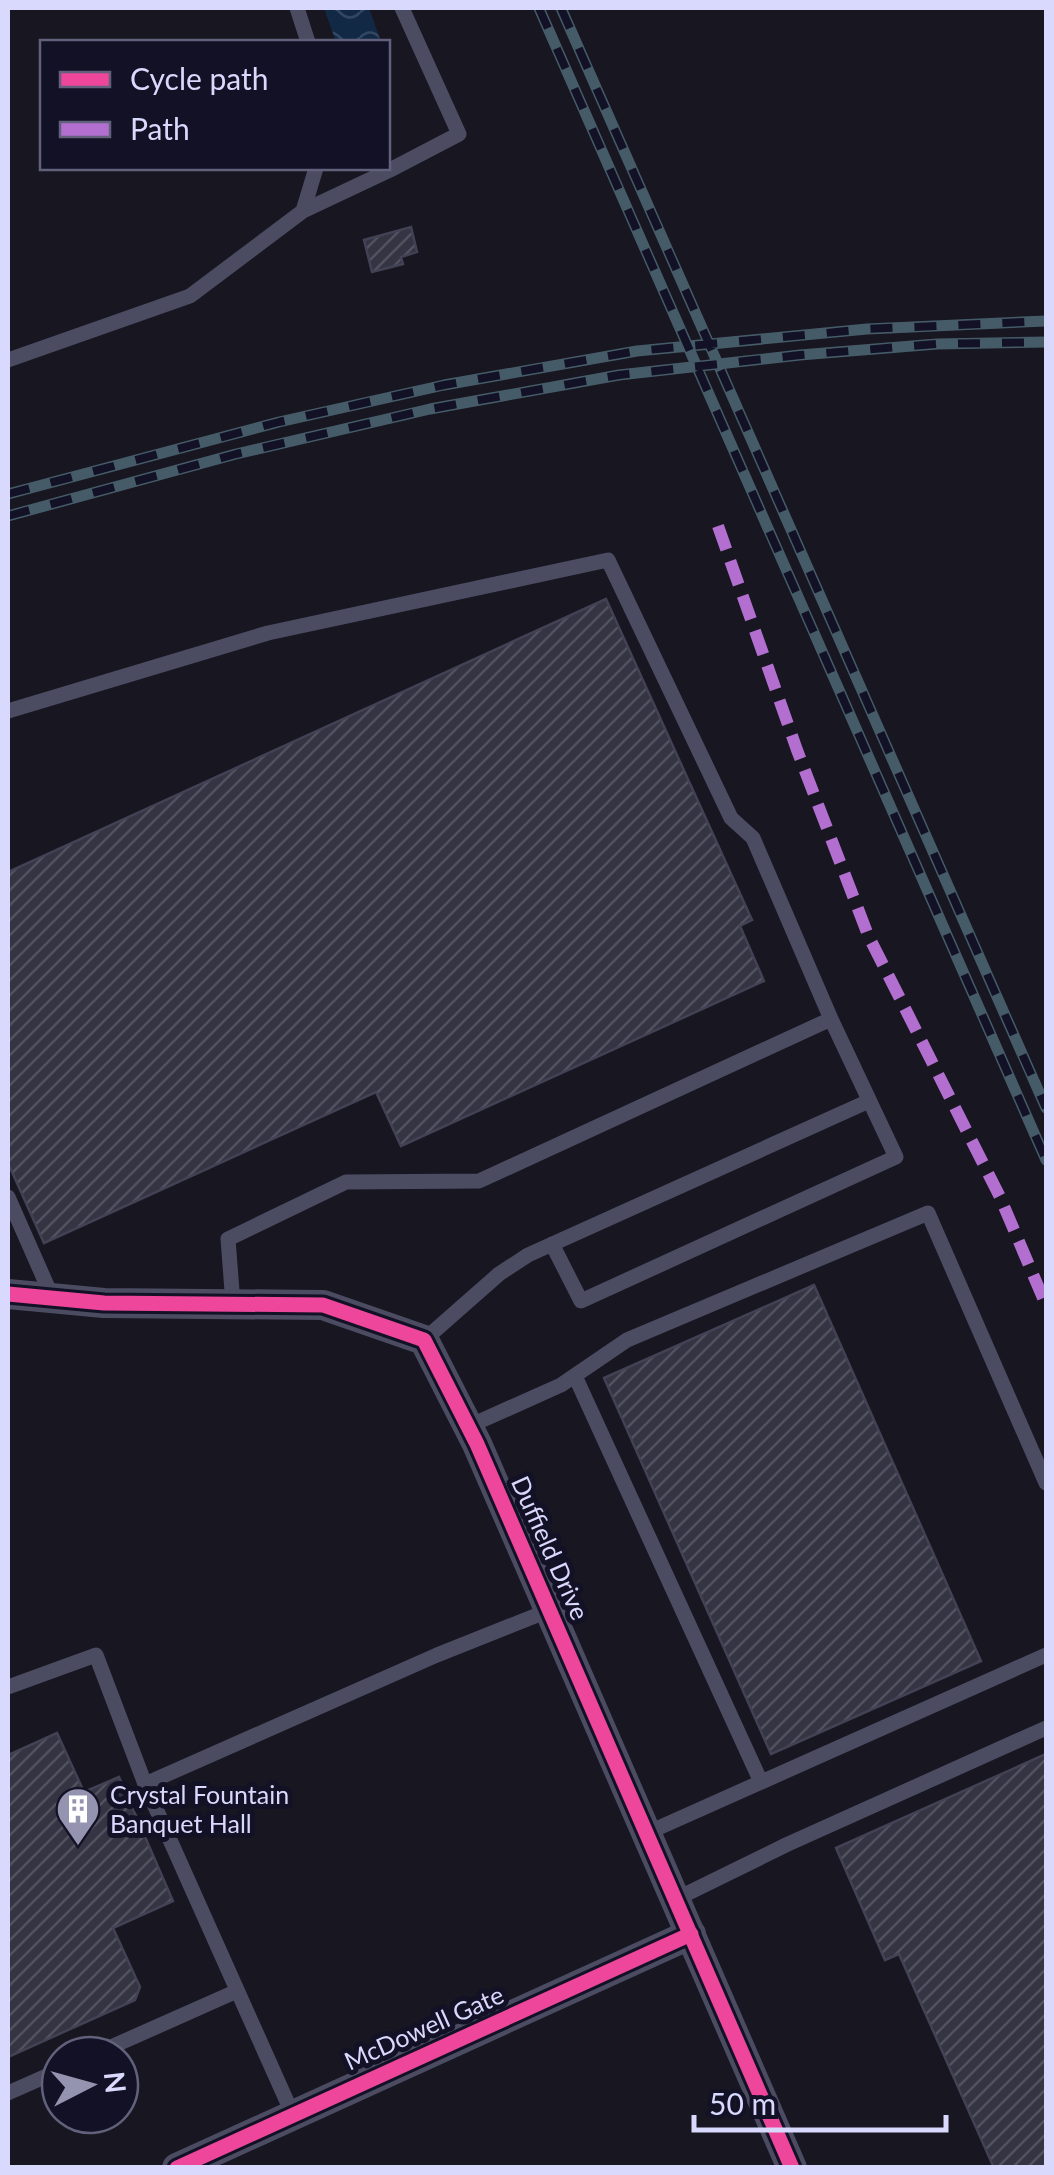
<svg xmlns="http://www.w3.org/2000/svg" width="1054" height="2175" font-family="Lato,sans-serif">
<defs>
<pattern id="water-waves" width="16" height="10" patternUnits="userSpaceOnUse" patternTransform="scale(2.5)"><rect width="16" height="10" fill="#122946"/><path d="M0 5q4-4 8 0t8 0" fill="none" stroke="#344762"/></pattern>
<pattern id="building-hatch" width="6" height="6" patternUnits="userSpaceOnUse" patternTransform="scale(2.5)"><rect width="6" height="6" fill="#353443"/><path d="M-1 1l2-2M0 6l6-6M5 7l2-2" fill="none" stroke="#52515f"/></pattern>
</defs>
<rect width="100%" height="100%" fill="#171621"/>
<path fill="url(#water-waves)" d="M324,8H369L381,42H336Z"/>
<path fill="url(#building-hatch)" stroke="#434154" stroke-width="2.5" d="M411,227L417,252L401,257L403,264L372,272L364,240Z
M606,599L752,920L740,926L764,981L401,1146L376,1092L44,1243L8,1163V872Z
M814,1285L981,1661L771,1754L604,1378Z
M57,1733L84,1792L119,1777L173,1901L113,1928L140,1987L135,2000L8,2057V1755Z
M1046,1754V2168H994L899,1954L885,1960L836,1848Z"/>
<g fill="none" stroke-linecap="round" stroke-linejoin="round">
<path stroke="#4b4c62" stroke-width="15" d="M297,8L308,42
M303,211L316,168
M8,360L190,296L303,211L390,170L459,134L402,8
M8,711L268,633L608,560L731,818L753,838L831,1019L479,1181L346,1182L228,1239L233,1304
M8,1197L53,1299
M552,1244L581,1301L896,1157L831,1019
M424,1340L499,1274L528,1255L869,1101
M575,1376L761,1782
M467,1427L561,1385L627,1340L928,1213L1046,1483
M8,1687L96,1655L145,1784L293,2115
M145,1784L437,1655L550,1610
M647,1833L1046,1655
M676,1899L788,1844L1046,1728
M93,2055L237,1991
M8,2093L60,2070"/>
<path stroke="#4b4c62" stroke-width="30" d="M8,1294L104,1303L323,1305L424,1340L477,1444L792,2168
M177,2168L691,1934"/>
<g stroke="#455c68" stroke-width="11">
<path id="rail" d="M539,8L1046,1160
M561,8L1046,1108
M8,494L279,422L444,385L637,351L867,329L1046,321
M8,516L236,454L430,409L619,375L800,355L937,344L1046,342"/>
</g>
<use href="#rail" stroke="#131126" stroke-width="8" stroke-dasharray="22" stroke-linecap="butt"/>
<path stroke="#b36fd0" stroke-width="12" stroke-dasharray="25 12" stroke-linecap="butt" d="M718,526L797,750L868,935L1000,1197L1046,1305"/>
<g stroke="#131126" stroke-width="21">
<path id="cycleway" d="M8,1294L104,1303L323,1305L424,1340L477,1444L792,2168
M177,2168L691,1934"/>
</g>
<use href="#cycleway" stroke="#ed469a" stroke-width="15"/>
</g>
<defs>
<g id="building-pin" transform="scale(2.25)"><path d="M0 17L-7.5 6A9.5 9.5 0 1 1 7.5 6Z" fill="#9594b0" stroke="#131126"/><path d="M-4-6H4V6H1V3H-1V6H-4ZM-2.5-4.3h1.7v1.8h-1.7ZM.8-4.3h1.7v1.8H.8ZM-2.5-1h1.7V.8h-1.7ZM.8-1h1.7V.8H.8Z" fill="#fff"/></g>
</defs>
<g fill-rule="evenodd">
<use href="#building-pin" x="78" y="1809"/>
</g>
<g text-anchor="middle" stroke-width="10" stroke-linejoin="round" paint-order="stroke">
<g font-size="25" fill="#d9d8fd" stroke="#131126">
<text transform="translate(550 1548) rotate(66)" y="9">Duffield Drive</text>
<text transform="translate(424 2028) rotate(-24)" y="9">McDowell Gate</text>
</g>
<g font-size="25" fill="#d9d8fd" stroke="#131126" text-anchor="start">
<text x="110" y="1804">Crystal Fountain<tspan x="110" dy="29">Banquet Hall</tspan></text>
</g>
</g>
<rect width="1054" height="2175" fill="none" stroke="#d9d8fd" stroke-width="20"/>
<rect x="40" y="40" width="350" height="130" fill="#131126" stroke="#62617c" stroke-width="2.5"/>
<rect x="60" y="72" width="50" height="15" fill="#ed469a" stroke="#62617c" stroke-width="2.5"/>
<text x="130" y="90" font-size="30" fill="#d9d8fd">Cycle path</text>
<rect x="60" y="122" width="50" height="15" fill="#b36fd0" stroke="#62617c" stroke-width="2.5"/>
<text x="130" y="140" font-size="30" fill="#d9d8fd">Path</text>
<g transform="translate(90 2085) rotate(84)"><circle r="48" fill="#131126" stroke="#62617c" stroke-width="2.5"/>
<path d="M0-8L18 38L0 25L-18 38Z" fill="#9594b0"/>
<text y="-15" font-size="28" font-weight="bold" text-anchor="middle" fill="#d9d8fd">N</text>
</g>
<path d="M694 2115v15h252v-15" fill="none" stroke="#d9d8fd" stroke-width="5"/>
<text x="709" y="2115" font-size="30" fill="#d9d8fd" stroke="#131126" stroke-width="8" paint-order="stroke">50 m</text>
</svg>
